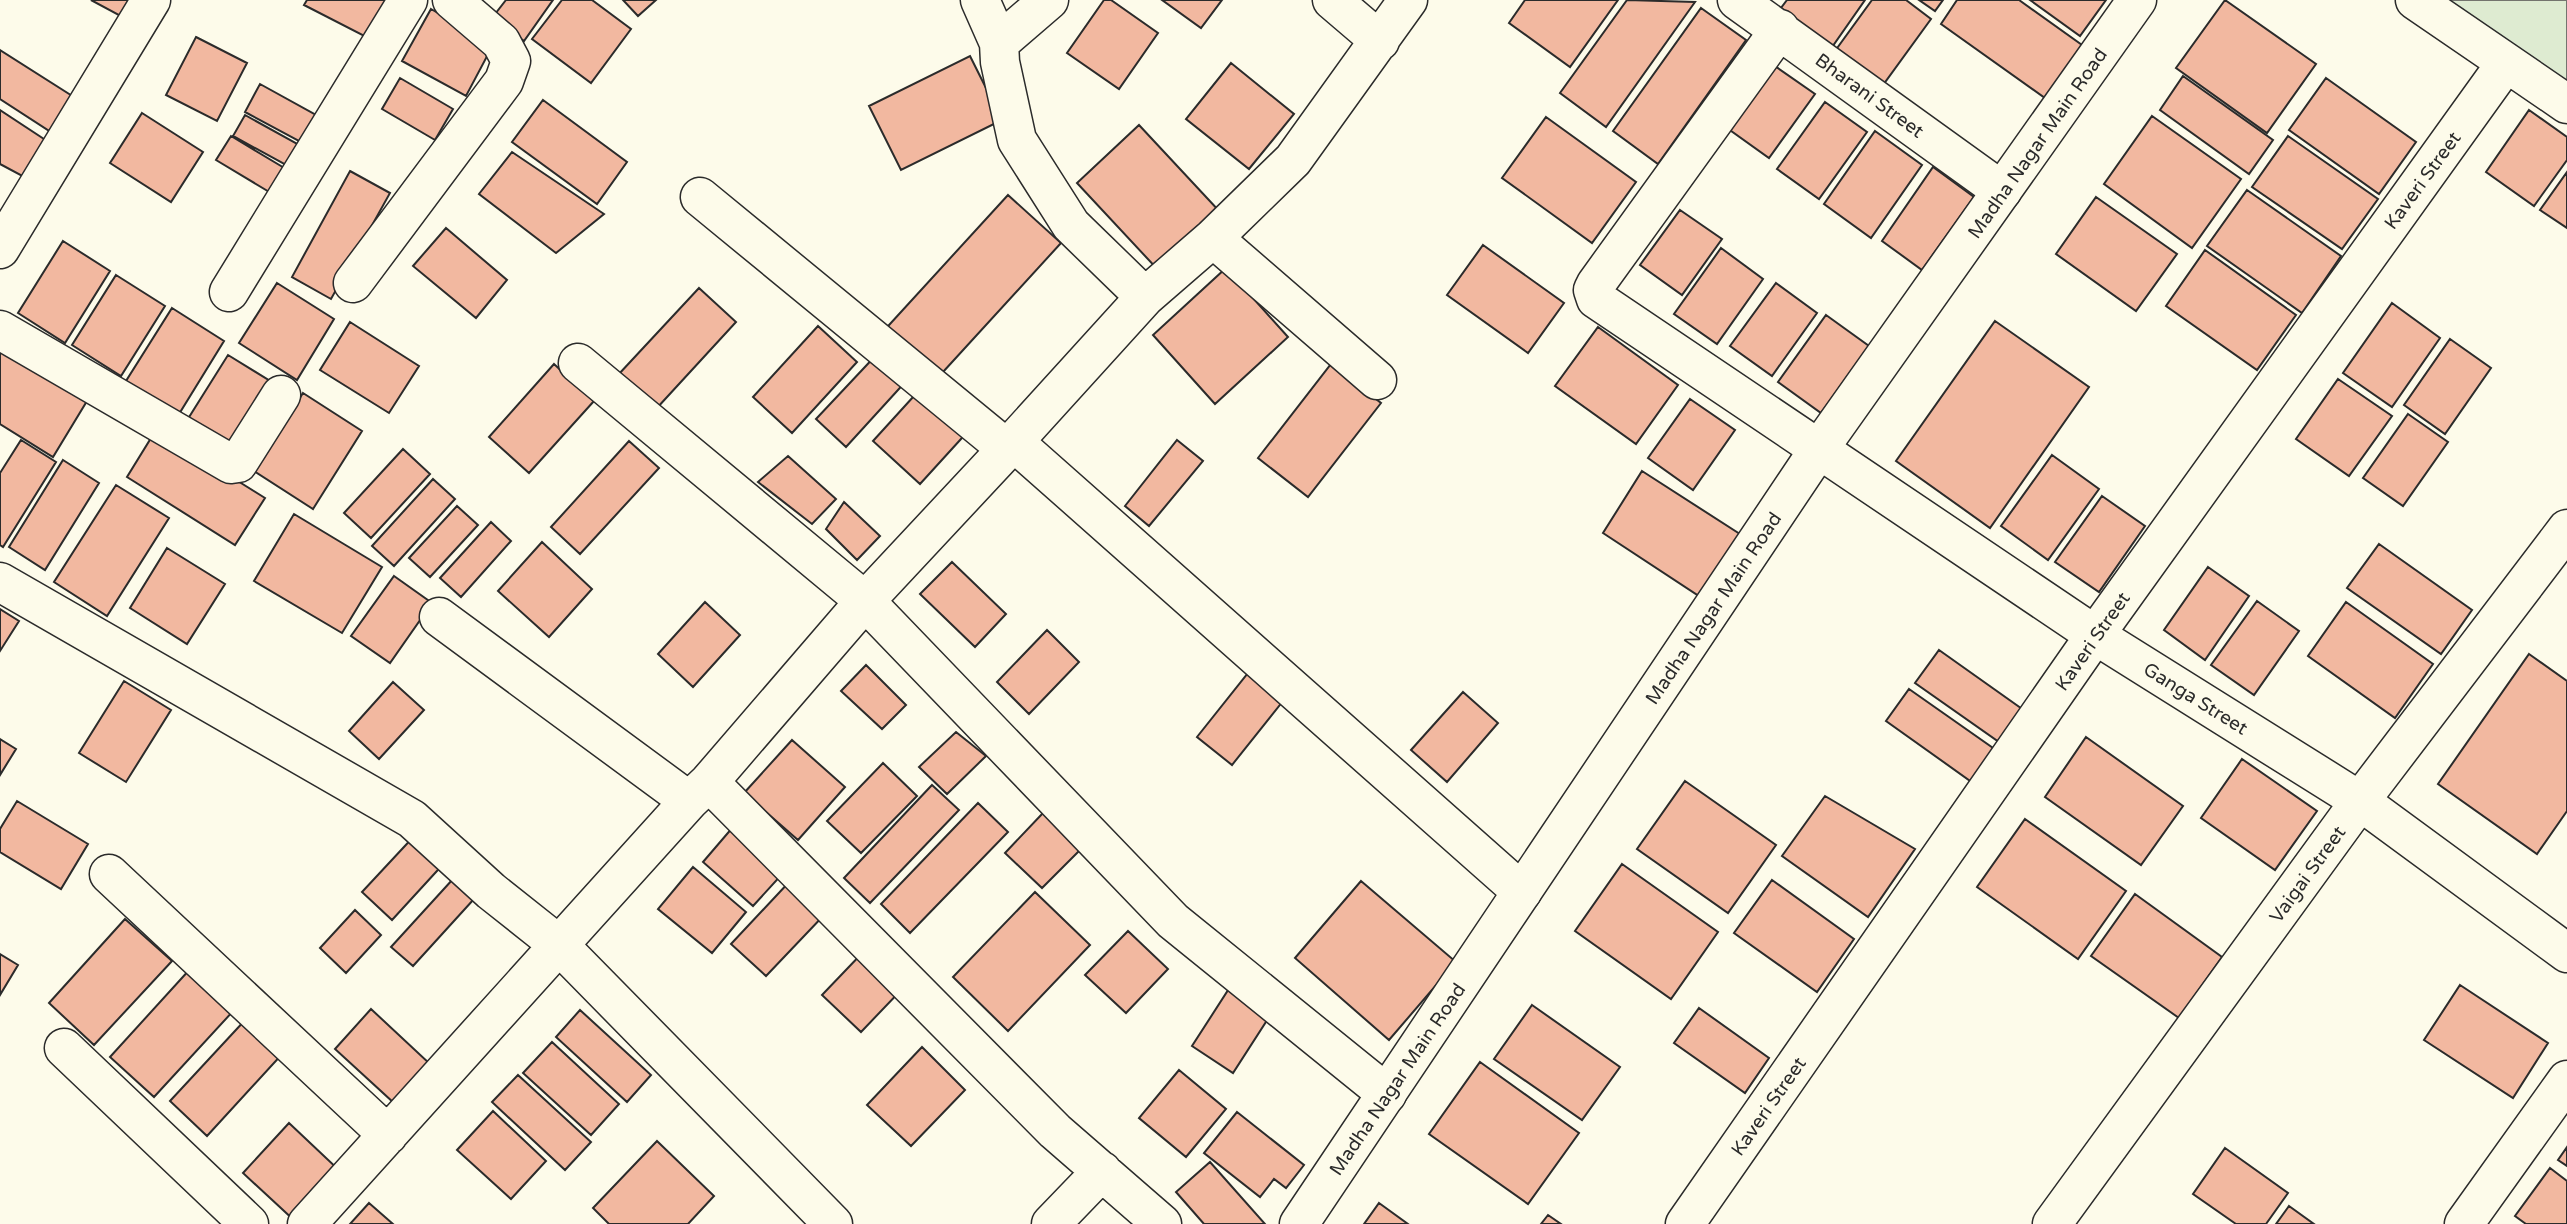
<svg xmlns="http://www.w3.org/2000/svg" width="2567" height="1224" font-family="'Varela Round',sans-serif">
<rect width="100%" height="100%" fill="#fdfbea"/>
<path fill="#deebd1" stroke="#74746e" stroke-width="2" d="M2422,0H2567V102Z"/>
<path fill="#f2b8a0" stroke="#2b2b2b" stroke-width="2" d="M91,0H141L128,20Z
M307,0H397L374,41L304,5Z
M506,0H553L524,41L492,18Z
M562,0H592L631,29L591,83L532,39Z
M623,0H656L638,16Z
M1104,0H1111L1158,33L1119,89L1067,53Z
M1162,0H1222L1201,28Z
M1525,0H1618L1570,67L1509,23Z
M1627,0L1695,2L1606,127L1560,93Z
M1787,0H1865L1830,50L1778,12Z
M1872,0H1906L1931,19L1883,85L1835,51Z
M1919,0H1943L1935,11Z
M1957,0H2019L2082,45L2045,98L1941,24Z
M2030,0H2106L2080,36Z
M2225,0L2316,64L2267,133L2176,68Z
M1701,8L1746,40L1658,164L1613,131Z
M431,9L493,45L466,96L402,61Z
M196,37L247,63L217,121L166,95Z
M0,50L77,99L54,134L0,99Z
M970,56L1002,120L901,170L869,106Z
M1231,63L1294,114L1249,169L1186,119Z
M1772,64L1815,94L1769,158L1727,128Z
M2183,76L2273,140L2249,174L2160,110Z
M400,78L453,109L435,140L382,109Z
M2326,78L2416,142L2379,194L2289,130Z
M260,84L325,120L310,147L245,112Z
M543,100L627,162L597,204L512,142Z
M1825,102L1867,132L1819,199L1777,169Z
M0,110L47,141L26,178L0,164Z
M2529,110L2567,137V160L2534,206L2486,172Z
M142,113L203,152L171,202L110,163Z
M245,115L308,150L297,171L233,136Z
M2152,116L2241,179L2192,248L2104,184Z
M1546,117L1636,182L1592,243L1502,178Z
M1139,125L1221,213L1160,272L1077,183Z
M1875,131L1922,165L1871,238L1824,204Z
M231,136L291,172L276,196L216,160Z
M2288,136L2378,199L2342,249L2252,187Z
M512,152L604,214L556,253L479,194Z
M1933,167L1974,197L1922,270L1882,241Z
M350,171L390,193L331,299L292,277Z
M2567,172V228L2540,210Z
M2247,190L2341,256L2302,313L2207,246Z
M1008,195L1061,243L932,384L879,336Z
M2096,197L2177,254L2136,311L2056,254Z
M1680,210L1722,239L1682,295L1640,265Z
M446,228L507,280L476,318L413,266Z
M63,241L110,271L65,343L18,313Z
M1483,245L1564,303L1528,353L1447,295Z
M1721,248L1763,279L1717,344L1674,314Z
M2205,250L2296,315L2257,370L2166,306Z
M1226,268L1288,337L1215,404L1153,335Z
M116,275L165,306L121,376L72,345Z
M277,283L334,319L297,380L239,343Z
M1776,283L1817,313L1772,376L1730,346Z
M699,288L736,322L656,409L618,375Z
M2392,303L2440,338L2392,407L2343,373Z
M172,308L224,341L179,414L126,381Z
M1826,315L1869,346L1821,413L1778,382Z
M1995,321L2089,387L1990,528L1896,461Z
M350,322L419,366L389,413L320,370Z
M818,326L857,362L792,433L753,397Z
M1598,327L1678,385L1636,444L1555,386Z
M0,339L90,396L53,457L0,424Z
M2450,339L2491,368L2445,434L2404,405Z
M879,352L908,379L846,447L816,419Z
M228,355L280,387L238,454L186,422Z
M554,364L594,401L529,473L489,437Z
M1331,364L1381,403L1308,497L1258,458Z
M2338,379L2392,416L2349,476L2296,439Z
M924,385L971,428L920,484L873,441Z
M303,393L362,431L313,509L254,471Z
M1690,399L1735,430L1693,490L1648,458Z
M2408,414L2448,442L2403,506L2363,478Z
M156,430L265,498L235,545L127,477Z
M21,440L56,462L3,547L0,545V473Z
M1177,440L1203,461L1149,526L1125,506Z
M629,441L659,468L580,554L551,527Z
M403,449L430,474L371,538L344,513Z
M2052,455L2099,489L2048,560L2001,526Z
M788,456L836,499L812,524L758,482Z
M63,460L99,483L45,570L9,547Z
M1642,471L1743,536L1702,598L1603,533Z
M433,479L455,499L394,566L372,546Z
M116,485L169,518L107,616L54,582Z
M2102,496L2145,526L2099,592L2055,562Z
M844,502L880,536L857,560L826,529Z
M457,506L478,525L430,577L409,558Z
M294,514L382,567L342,633L254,581Z
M491,522L511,541L461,597L440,578Z
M542,542L592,589L549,637L498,591Z
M2379,544L2472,610L2441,654L2347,588Z
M167,548L225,584L187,644L130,608Z
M952,562L1006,614L975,647L920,594Z
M2208,567L2249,596L2205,660L2164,630Z
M394,576L432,603L390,663L351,636Z
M2257,601L2299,631L2254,695L2211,665Z
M705,602L740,635L693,687L658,654Z
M2346,602L2433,664L2395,718L2308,656Z
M0,609L19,621L0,651Z
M1047,630L1079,662L1029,714L997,682Z
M1939,650L2032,716L2009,749L1915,683Z
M2529,654L2567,681V811L2537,854L2438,784Z
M866,665L906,705L882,729L841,691Z
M1252,668L1287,696L1232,765L1197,737Z
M124,681L171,710L126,782L79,753Z
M393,682L424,710L379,759L349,731Z
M1909,689L2003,755L1980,788L1886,721Z
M1463,692L1498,723L1447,782L1411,750Z
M956,732L986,756L947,794L919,767Z
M2086,737L2183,806L2141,865L2045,797Z
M0,739L16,749L0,775Z
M792,740L845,787L798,840L744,793Z
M2242,759L2317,811L2275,870L2201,818Z
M883,763L917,796L861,853L827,821Z
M1685,781L1776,845L1728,913L1637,849Z
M932,785L959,810L870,903L844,878Z
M1825,796L1915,849L1868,917L1782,856Z
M17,801L88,844L61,889L0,852V829Z
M978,803L1008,832L910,933L881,904Z
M1043,813L1081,849L1042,888L1005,853Z
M2025,819L2126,891L2078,959L1977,887Z
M733,827L784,872L753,906L703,862Z
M417,833L447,860L392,920L362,892Z
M1622,864L1718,932L1671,999L1575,931Z
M693,867L746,912L712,953L658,909Z
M453,879L474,899L413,966L391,947Z
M791,880L826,913L766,976L731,944Z
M1772,880L1854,939L1817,992L1734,933Z
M1361,881L1456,962L1389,1040L1295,958Z
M1035,892L1090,945L1008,1031L953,977Z
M2135,894L2222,957L2179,1018L2091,956Z
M355,910L381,935L346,973L320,948Z
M125,919L172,961L94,1045L49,1003Z
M1128,931L1168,969L1126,1013L1085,975Z
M867,948L905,986L861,1032L822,995Z
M0,954L18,965L0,995Z
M191,968L235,1009L154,1097L110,1057Z
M1232,984L1273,1011L1233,1073L1192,1046Z
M2460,985L2548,1043L2513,1098L2424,1040Z
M1532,1005L1620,1067L1582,1120L1494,1059Z
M1699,1008L1769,1058L1745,1093L1674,1043Z
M371,1009L430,1064L394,1103L335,1049Z
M580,1010L651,1075L627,1102L556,1037Z
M247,1018L284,1052L207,1136L170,1101Z
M552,1042L619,1104L591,1135L523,1073Z
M922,1047L965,1090L911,1146L867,1105Z
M1480,1062L1579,1133L1528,1204L1429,1134Z
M1179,1070L1226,1109L1186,1157L1139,1118Z
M518,1075L591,1142L565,1170L492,1102Z
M493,1111L546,1161L511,1199L457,1150Z
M1237,1112L1304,1165L1286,1188L1274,1179L1260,1197L1204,1153Z
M289,1123L342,1173L296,1222L243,1173Z
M657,1141L714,1196L688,1224H609L593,1208Z
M2567,1147V1166L2558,1160Z
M2225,1148L2288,1193L2266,1224H2236L2193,1194Z
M1210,1162L1265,1224H1204L1176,1192Z
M2550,1168L2567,1181V1224H2526L2515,1216Z
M369,1203L393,1224H350Z
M1379,1203L1408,1224H1364Z
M2289,1206L2314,1224H2276Z
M1548,1215L1561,1224H1541Z"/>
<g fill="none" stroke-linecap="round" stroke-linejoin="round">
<g stroke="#2b2b2b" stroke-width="41">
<path id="minor" d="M1332,0L1380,41
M1737,0L2002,191
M2415,0L2567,104
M1780,29L1596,284L1593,290L1596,299L2095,635L2360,801L2567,953
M999,43L1049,0
M700,197L1007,449
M1213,238L1377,380
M0,249L151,0
M353,283L504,81L511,61L501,42L452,0
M229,292L408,0
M1145,297L1213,238L1293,160L1408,0
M0,330L231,464L238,463L281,395
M578,363L865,601L1173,921L1387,1094
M1014,442L1522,892
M0,582L412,819L491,891L559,945L833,1224
M439,617L689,801
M709,782L1055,1131L1162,1224
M109,874L388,1135
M64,1048L249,1224
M307,1224L689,801L709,782L865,601L1007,449L1145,297L1071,225L1017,140L1000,62L999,43L980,0
M1051,1224L1102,1171
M1685,1224L2095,635L2506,63
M2052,1224L2360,801L2567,529
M2464,1224L2567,1080"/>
</g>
<g stroke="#2b2b2b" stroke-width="41">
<path id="tertiary" d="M1299,1224L1819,449L2137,0"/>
</g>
<use href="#minor" stroke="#fdfbea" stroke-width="38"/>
<use href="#tertiary" stroke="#fdfbea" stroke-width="38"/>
</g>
<g text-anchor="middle" stroke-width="5" stroke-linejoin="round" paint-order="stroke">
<g font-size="19" fill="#2b2b2b" stroke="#fdfbea">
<text transform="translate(1870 95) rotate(36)" y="7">Bharani Street</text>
<text transform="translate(2037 143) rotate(-55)" y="7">Madha Nagar Main Road</text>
<text transform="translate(2422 180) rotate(-54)" y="7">Kaveri Street</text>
<text transform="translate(1713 608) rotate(-56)" y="7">Madha Nagar Main Road</text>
<text transform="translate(2092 641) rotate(-55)" y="7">Kaveri Street</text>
<text transform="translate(2196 698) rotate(32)" y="7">Ganga Street</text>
<text transform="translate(2307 874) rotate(-54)" y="7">Vaigai Street</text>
<text transform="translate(1397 1079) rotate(-56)" y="7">Madha Nagar Main Road</text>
<text transform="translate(1768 1106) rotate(-55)" y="7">Kaveri Street</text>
</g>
</g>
</svg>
